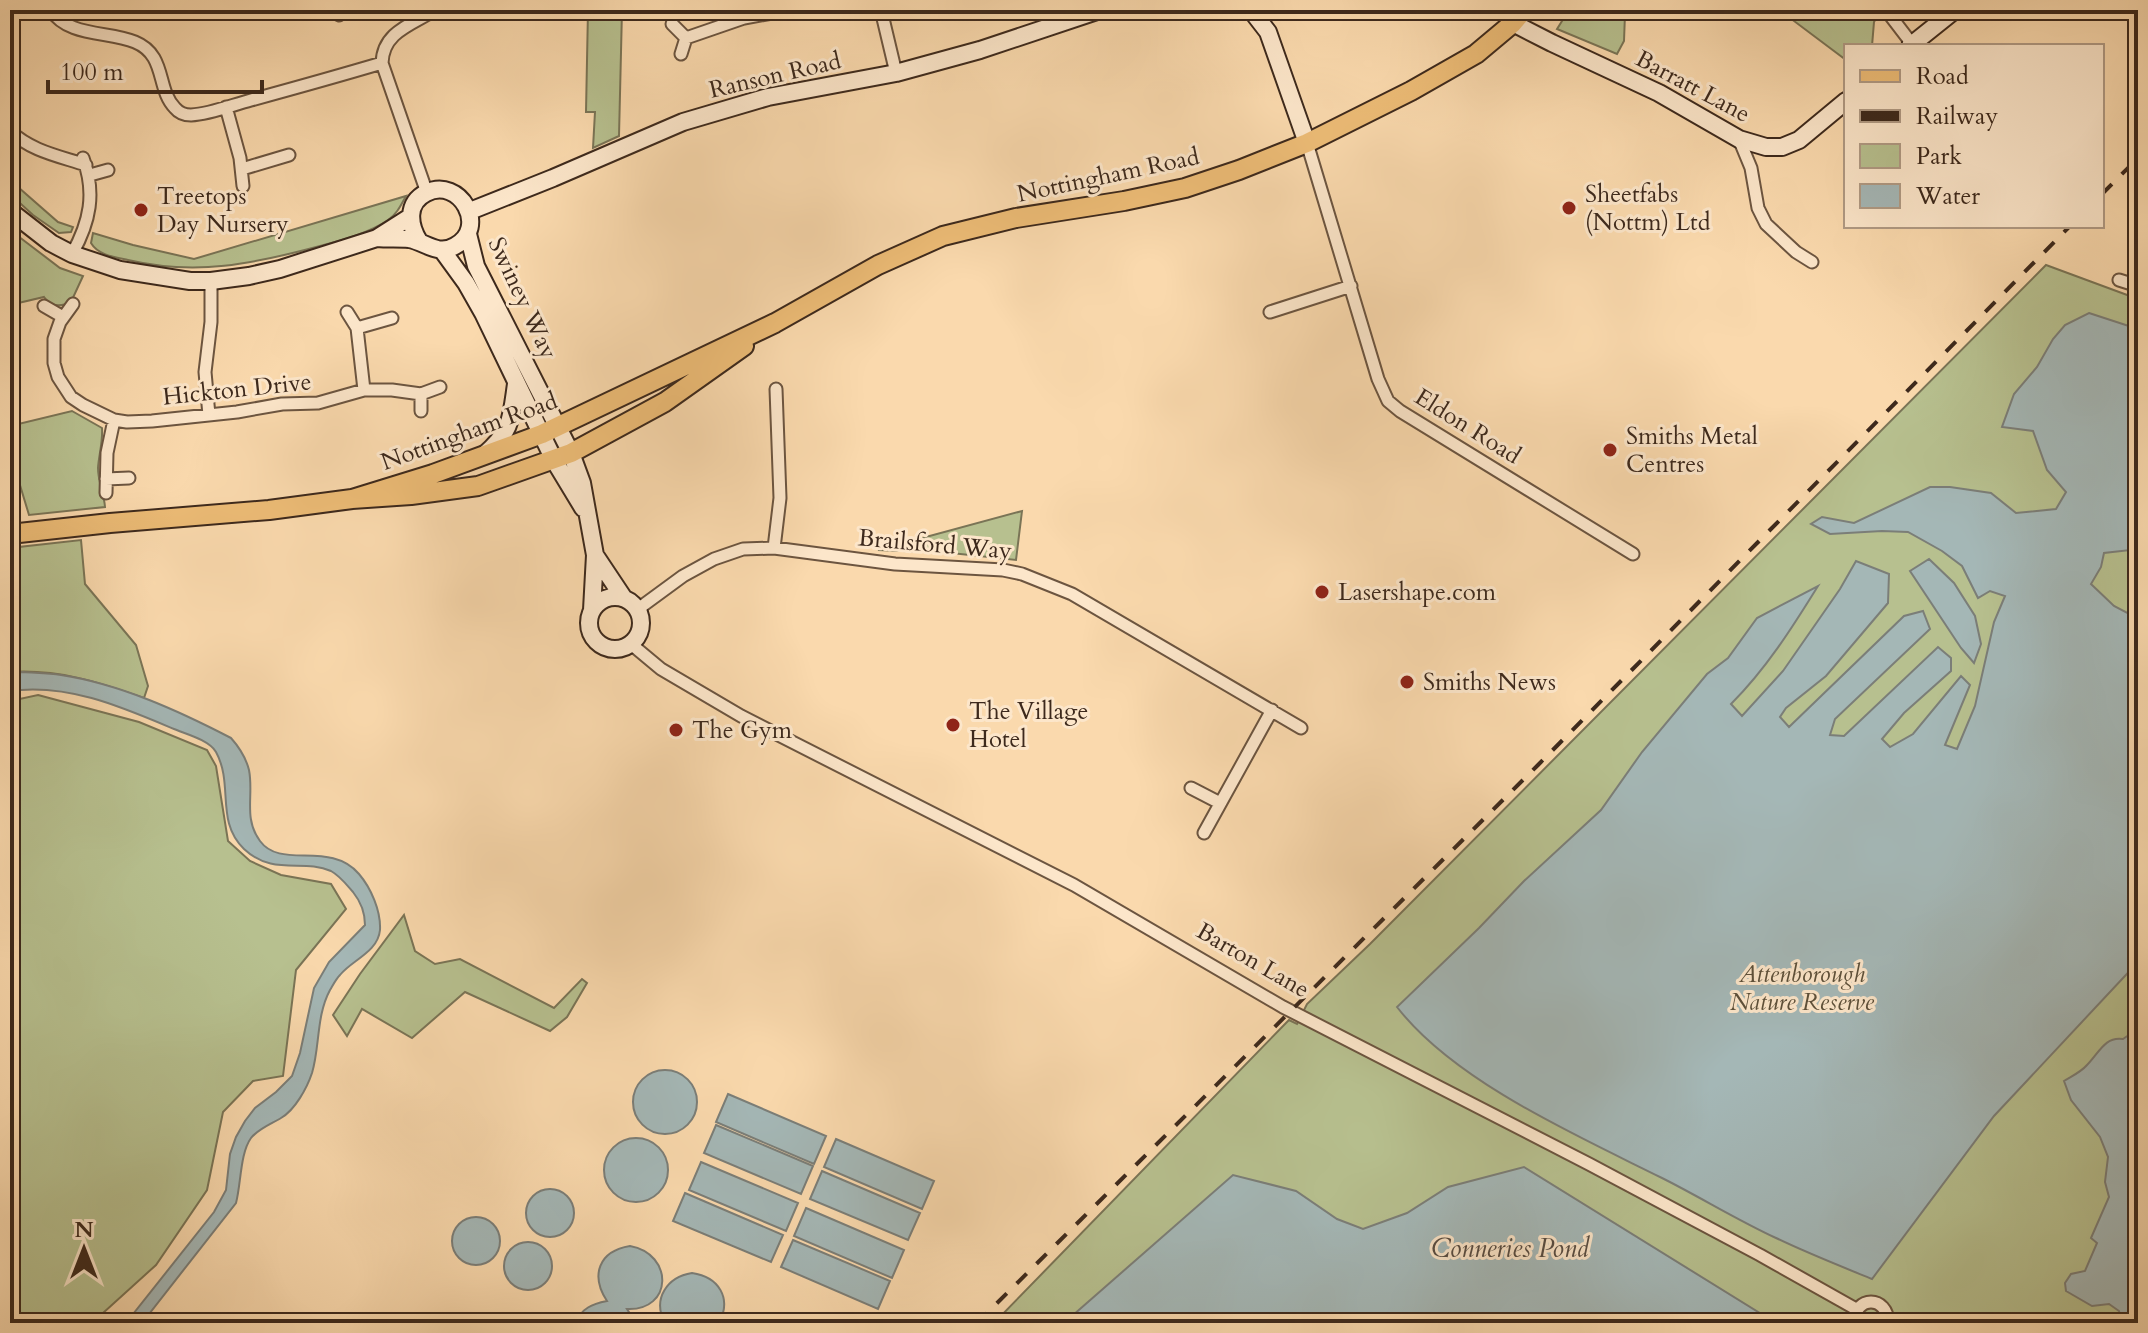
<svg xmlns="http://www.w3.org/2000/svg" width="2148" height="1333" font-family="Cardo,serif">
<rect width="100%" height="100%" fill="#fad9ad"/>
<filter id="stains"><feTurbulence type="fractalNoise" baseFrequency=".0025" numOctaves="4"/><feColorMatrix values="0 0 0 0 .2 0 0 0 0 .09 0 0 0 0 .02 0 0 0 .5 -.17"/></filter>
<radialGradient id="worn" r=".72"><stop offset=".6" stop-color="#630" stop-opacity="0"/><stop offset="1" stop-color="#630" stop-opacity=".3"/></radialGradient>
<path fill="#b7c08f" stroke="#7a7456" stroke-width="2" d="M588,10H622L619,136L593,148L595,112H586Z
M1569,10H1613L1625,14L1624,41L1617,54L1557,29Z
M1791,10H1876L1879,13L1874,22L1872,46H1846V60L1786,15Z
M10,180L58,222L73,227L71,232L59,233L33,215L10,194Z
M406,196C401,205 397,214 388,220C369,233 342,240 320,246C253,264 196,276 128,260C114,257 98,255 91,243L93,233L133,245L194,259Z
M10,230L60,268L83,276L71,302C61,307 51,307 44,297L10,305Z
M2046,265L2138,299V1323H994L1286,1023L1289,1020L1297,1024L1307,1004L1370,944Z
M72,411L102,428C103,442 99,454 98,468C98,482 104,493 105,507L29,515L10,452V426Z
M1022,511L1016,560L951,553L878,550Z
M81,540L85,584L136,645L148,686L144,698C99,682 58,669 10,672V548Z
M38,695L139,722L207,750L216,766L228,841L250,861L281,875L331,884L346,909L296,970L283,1076L253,1081L223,1112L207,1190L156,1265L92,1323H10V701Z
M404,915L415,951L435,964L460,959L554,1008L582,979L587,983L567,1017L550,1031L465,992L412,1038L362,1009L347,1036L333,1015L360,974Z"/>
<path fill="#a4b7b6" stroke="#7b7e78" stroke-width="2" d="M2089,313L2138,329V579L2133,569L2130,550L2104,553L2101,567L2091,584L2114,606L2135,617L2138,614V962L1994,1116L1872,1279C1840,1266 1807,1253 1776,1238C1737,1220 1700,1197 1662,1178C1578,1136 1455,1082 1397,1007L1479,928L1524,881L1601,810L1642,752L1707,674L1728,658L1757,618L1818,586C1792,628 1766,669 1731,704L1742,716L1783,671L1840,589L1856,561L1889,574L1888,603L1826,676L1786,708L1780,717L1789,727L1904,616L1923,611L1930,629L1835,719L1830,735L1844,736L1938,647L1951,658V671L1904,713L1882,739L1890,747L1913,734L1961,676L1970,685L1945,745L1957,749L1975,706L1994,622L2005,596L1990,591L1978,598L1962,566L1942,551L1908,532L1882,531L1830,534L1811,524L1822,517L1854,523L1930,487H1950L1991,493L2016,513L2056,509L2066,492L2047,470L2033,431L2002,427L2014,394L2037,367L2053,339L2065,325Z
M1929,559L1954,583L1975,616L1981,644L1974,663L1961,648L1910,571Z
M23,672C36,673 48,673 61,675C120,684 179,711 231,738C239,747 246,758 249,770C254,795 243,818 260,841C281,870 330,840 359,874C371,888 381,911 380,930C378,952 352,960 340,975C336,979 333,985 330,990C316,1016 320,1047 312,1073C307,1088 295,1110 281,1118C271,1124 258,1129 251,1138C240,1153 241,1185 236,1203L142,1323H126L214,1212L226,1190L230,1154L236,1137L245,1121L255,1108L276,1092L292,1076L300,1053L314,988L329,962L365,925C365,912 361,902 353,892C346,884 340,876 331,871C303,858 274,877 244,849C215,821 234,785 216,752C209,740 186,734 174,729C122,707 68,683 10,691V673Z
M2138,1021V1323H2115L2121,1320L2119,1311L2109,1304L2092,1306L2066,1291L2065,1283L2071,1274L2085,1271L2097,1243L2091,1238L2109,1197L2105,1182L2108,1157L2100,1137L2071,1100L2064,1081C2072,1076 2081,1072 2087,1065C2099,1053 2105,1036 2123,1039L2136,1030Z
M633 1102a32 32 0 1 1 64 0a32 32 0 1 1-64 0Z
M728,1094L826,1136L814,1164L716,1122Z
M716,1125L813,1166L801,1194L704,1153Z
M604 1170a32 32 0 1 1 64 0a32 32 0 1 1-64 0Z
M836,1139L934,1181L922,1209L824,1167Z
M701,1162L798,1203L786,1231L689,1190Z
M1524,1167L1771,1320L1773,1323H1064L1233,1175L1296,1191L1337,1219L1363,1229L1407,1213L1448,1187Z
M822,1171L920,1213L908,1240L810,1199Z
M526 1213a24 24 0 1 1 48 0a24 24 0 1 1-48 0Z
M685,1193L783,1235L771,1262L673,1221Z
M806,1208L904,1250L892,1278L794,1236Z
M452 1241a24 24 0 1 1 48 0a24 24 0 1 1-48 0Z
M793,1240L890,1281L878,1309L781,1267Z
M504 1266a24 24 0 1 1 48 0a24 24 0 1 1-48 0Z
M630,1246C674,1254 673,1311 627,1309L636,1323H575C582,1308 592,1304 607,1301C590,1275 599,1251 630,1246Z
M692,1273C719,1277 732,1298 719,1323H665C652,1299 667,1277 692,1273Z"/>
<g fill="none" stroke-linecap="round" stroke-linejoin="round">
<g stroke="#6c5540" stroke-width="15">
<path id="street" d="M51,10C68,37 108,31 135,42C167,55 156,89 175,108C179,113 185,115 191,115C211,114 232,105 251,100C295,88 338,76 382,63
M336,10L339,15
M881,10L896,73
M1886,10L1912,44
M672,24L686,38L681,54
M686,38L744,18L789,10
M226,107L240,158L243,186
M10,131C31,151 59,156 86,165
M1739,139L1751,168L1758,208L1766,224L1796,252L1812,262
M1307,143L1378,379L1388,401L1400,411L1633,554
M242,169L289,155
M90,175L108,170
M427,193L382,63C383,32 411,25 435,10
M72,254C90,222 96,193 83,158
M2119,280L2138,286
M73,304L60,322L54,339V363L58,377L71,397L83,405L114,420L127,422L152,421L237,412L282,404L318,403L364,390H392L421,394L440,387
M44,306L63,317
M347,312L357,328L364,390
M1270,312L1351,286
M357,328L392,318
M421,394V411
M209,415L205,372L211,322V281
M106,479L129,478
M106,493L107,453L114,420
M774,548L780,498L776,389
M638,609L683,576L714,559L743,549L774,548L895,564L1003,570L1022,574L1072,594L1301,728
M631,644L661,669L741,716L1074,885L1283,1007L1589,1164L1760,1255L1856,1309
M1191,788L1220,803
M1204,833L1272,710
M1854,1323C1854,1295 1888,1295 1888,1323"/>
</g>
<g stroke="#3d291c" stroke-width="20">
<path id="secondary" d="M1251,10L1268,32L1307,143
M1513,23L1552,43L1659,93L1739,139L1766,147H1782L1799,140L1846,101
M1910,46L1955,10
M10,211L51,243L72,254L120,270L190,281H211L249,276L280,269L377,238L410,217
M470,211L553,178L683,122L768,97L896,73L980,50L1100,10
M468,234L476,266L571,453L582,483L595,555L592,610
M377,238C388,239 398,238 409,239C426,242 437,256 455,246C489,228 460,176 426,193C406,203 409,225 419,241
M442,250L466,283L483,313L554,460L583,508
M484,455C512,431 511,419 516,384
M595,555L623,597
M589 623a26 26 0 1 1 52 0a26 26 0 1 1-52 0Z"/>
</g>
<g stroke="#3d291c" stroke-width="22">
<path id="primary" d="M352,499L433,474L542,434L775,323L878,265L943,236L1016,218L1124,201L1185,188L1239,170L1307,143L1411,91L1476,54L1513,23L1524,10
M10,534L110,523L269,510L352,499L411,495L478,486L571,453L665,402L744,346"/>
</g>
<use href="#street" stroke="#fce6ca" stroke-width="11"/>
<use href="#secondary" stroke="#fce6ca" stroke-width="16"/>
<use href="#primary" stroke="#edbc76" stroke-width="18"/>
<path stroke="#3d291c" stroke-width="4" stroke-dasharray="14 14" stroke-linecap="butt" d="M2102,194L2138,158
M977,1323L1538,765L2070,226"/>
</g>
<g fill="#8f2418" stroke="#fce6ca" stroke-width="3">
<circle cx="1569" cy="208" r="8"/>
<circle cx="141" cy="210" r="8"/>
<circle cx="1610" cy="450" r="8"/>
<circle cx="1322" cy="592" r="8"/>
<circle cx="1407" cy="682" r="8"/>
<circle cx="953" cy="725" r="8"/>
<circle cx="676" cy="730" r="8"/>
</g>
<g text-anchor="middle" stroke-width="6" stroke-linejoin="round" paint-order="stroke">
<g font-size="24" fill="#3d291c" stroke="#fce6ca">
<text transform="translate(775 75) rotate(-13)" y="8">Ranson Road</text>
<text transform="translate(1693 86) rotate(28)" y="8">Barratt Lane</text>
<text transform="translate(1108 175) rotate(-12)" y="8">Nottingham Road</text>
<text transform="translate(523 298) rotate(65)" y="8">Swiney Way</text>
<text transform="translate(237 389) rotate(-6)" y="8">Hickton Drive</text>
<text transform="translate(1468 426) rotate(32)" y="8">Eldon Road</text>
<text transform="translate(469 431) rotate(-20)" y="8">Nottingham Road</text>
<text transform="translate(935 544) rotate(5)" y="8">Brailsford Way</text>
<text transform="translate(1253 960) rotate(30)" y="8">Barton Lane</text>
</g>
<g font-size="24" fill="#3d291c" stroke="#fce6ca" text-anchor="start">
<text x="1585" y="202">Sheetfabs<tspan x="1585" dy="28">(Nottm) Ltd</tspan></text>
<text x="157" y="204">Treetops<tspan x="157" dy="28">Day Nursery</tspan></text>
<text x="1626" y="444">Smiths Metal<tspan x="1626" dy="28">Centres</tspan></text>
<text x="1338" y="600">Lasershape.com</text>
<text x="1423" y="690">Smiths News</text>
<text x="969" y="719">The Village<tspan x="969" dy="28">Hotel</tspan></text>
<text x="692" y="738">The Gym</text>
</g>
<g font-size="24" font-style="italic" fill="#5c4f39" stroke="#fce6ca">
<text x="1802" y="982">Attenborough<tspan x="1802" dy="28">Nature Reserve</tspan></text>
</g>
<g font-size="26" font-style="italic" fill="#574c42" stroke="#fce6ca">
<text x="1510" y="1257">Conneries Pond</text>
</g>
</g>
<rect width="2148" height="1333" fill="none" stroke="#fad9ad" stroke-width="40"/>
<rect x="12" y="12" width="2124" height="1309" fill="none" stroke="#3d291c" stroke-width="4"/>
<rect x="20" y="20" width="2108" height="1293" fill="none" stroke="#3d291c" stroke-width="2"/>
<rect x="1844" y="44" width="260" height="184" fill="#fce6ca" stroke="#b09a84" stroke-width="2"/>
<rect x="1860" y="70" width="40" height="12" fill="#edbc76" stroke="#b09a84" stroke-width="2"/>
<text x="1916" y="84" font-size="24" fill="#3d291c">Road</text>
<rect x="1860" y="110" width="40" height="12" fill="#3d291c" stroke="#b09a84" stroke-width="2"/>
<text x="1916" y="124" font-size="24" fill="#3d291c">Railway</text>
<rect x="1860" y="144" width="40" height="24" fill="#b7c08f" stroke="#b09a84" stroke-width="2"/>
<text x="1916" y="164" font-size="24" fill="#3d291c">Park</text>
<rect x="1860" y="184" width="40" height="24" fill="#a4b7b6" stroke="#b09a84" stroke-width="2"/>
<text x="1916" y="204" font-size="24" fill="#3d291c">Water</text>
<g transform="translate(84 1249)" stroke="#fce6ca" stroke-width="6" paint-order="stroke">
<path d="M0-6L14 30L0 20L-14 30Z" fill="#3d291c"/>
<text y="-12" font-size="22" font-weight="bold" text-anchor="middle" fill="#3d291c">N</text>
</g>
<path d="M48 80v12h214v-12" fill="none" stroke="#3d291c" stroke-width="4"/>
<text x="60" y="80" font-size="24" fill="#3d291c" stroke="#fce6ca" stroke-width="6" paint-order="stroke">100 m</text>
<rect width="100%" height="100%" filter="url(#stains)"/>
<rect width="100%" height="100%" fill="url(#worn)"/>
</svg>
